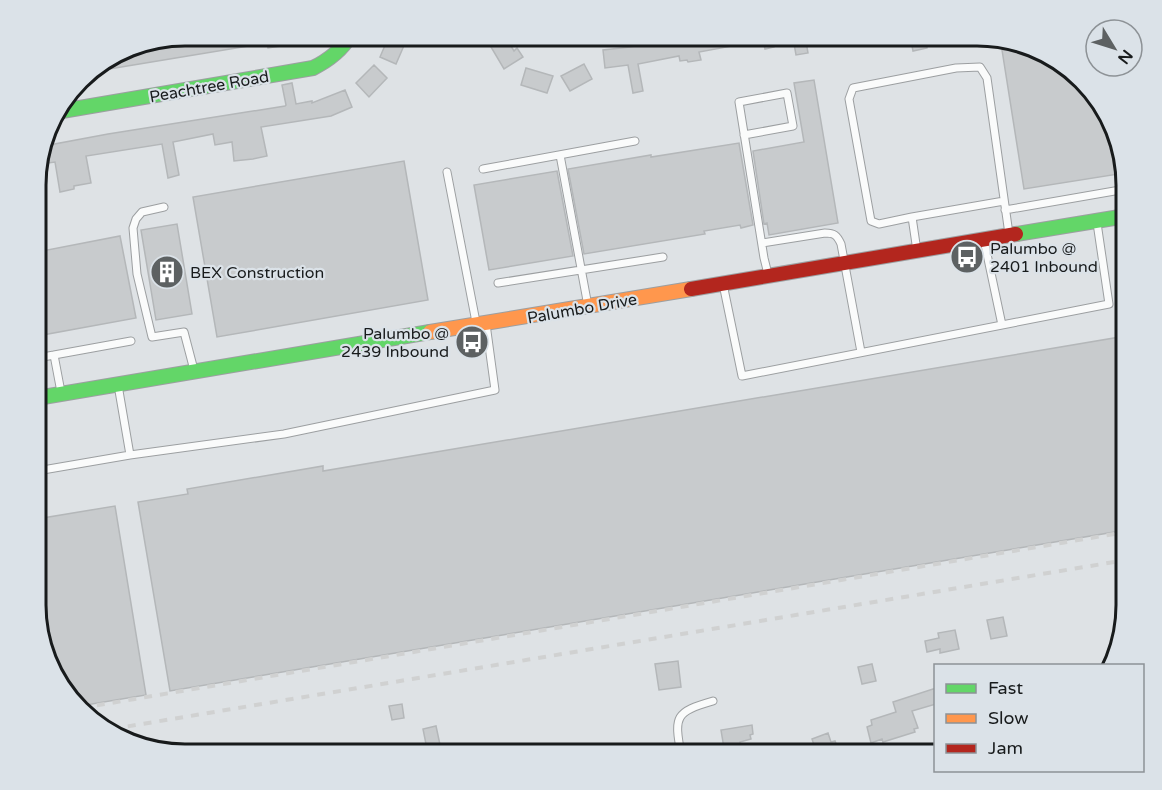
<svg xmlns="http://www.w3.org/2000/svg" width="1162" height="790" font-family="'Varela Round',sans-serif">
<rect width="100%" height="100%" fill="#dee2e5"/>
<path fill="#c8cbcd" stroke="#b4b7b9" stroke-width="1.5" d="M189,36H307V42L268,48L267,43L91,72L131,48L189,38Z
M389,36H395L406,41L396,64L380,57Z
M686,36H758L759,41L699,52L701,60L688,62L687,60L680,61L679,56L638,64L643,91L633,93L628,65L605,68L603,50L630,47Z
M762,36H772L774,47L765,49Z
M805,36L808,53L796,55L793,38Z
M910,36H925L927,48L913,51Z
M506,38L514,51L517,48L523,57L504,69L491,47Z
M1016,48L1067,67L1106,111L1125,173L1024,189L1002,50Z
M584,64L592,79L570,91L561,76Z
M374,65L387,78L369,97L356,83Z
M526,68L553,76L547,93L521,85Z
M814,80L838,223L769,235L767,223L764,224L753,151L804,142L794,83Z
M292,83L296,104L312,101V103L345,90L352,107L331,116L261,127L267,156L253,159L234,161L232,142L215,145L213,134L173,142L179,175L168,178L162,144L86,156L91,183L74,186V189L60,192L55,162L41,164L40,158L44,146L108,134L285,106L286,105L282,85Z
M739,143L753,225L741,228L740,225L704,231L705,234L584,254L568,169L651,155V157Z
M404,161L428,300L217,337L193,197Z
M557,171L573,256L489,270L474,185Z
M177,224L192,314L156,320L141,230Z
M120,236L136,318L37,336V262L44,261L42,251Z
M1126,336V530L170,691L138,502L188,494L187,489L323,466V471Z
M115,506L146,695L80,706L56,679L37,623V519Z
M1003,617L1007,636L991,639L987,620Z
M955,630L959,649L940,653V649L927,652L925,641L939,638L938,633Z
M678,661L681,687L659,690L655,664Z
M872,664L876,681L862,684L858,667Z
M936,688V704L912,711L918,728L914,729L915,732L883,742L882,739L871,743L867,727L872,725L871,720L896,712L893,702Z
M402,704L404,718L392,720L389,706Z
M752,725L753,734L750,735L751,739L740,742L742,754H725L721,730Z
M436,726L442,754H402L401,749L426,744L423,729Z
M828,733L831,742L835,741L840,754H817L812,739Z"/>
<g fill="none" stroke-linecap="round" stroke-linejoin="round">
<g stroke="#9c9fa1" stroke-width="9">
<path id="lane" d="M744,135L793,126L787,93L739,102L764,258L768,274
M560,155L588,306
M483,169L635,141
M447,172L476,322
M164,207L142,212L136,219L133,228L137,274L152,337L184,332L194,370
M1005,210L1126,189
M912,217L1004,201
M984,240L1002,325
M762,243L825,233C834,233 837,235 841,244L861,352
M917,251L912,217L879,224L871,221L849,99L853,88L956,68L980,67L987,78L1009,234
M498,283L663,257
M723,284L742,376L1109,304L1097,223
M37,358L54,355
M118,385L130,455
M61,392L54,355L131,341
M37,471L130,455L284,434L495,390L486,324
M681,754C674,716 675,712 713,701"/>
</g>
<g stroke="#9c9fa1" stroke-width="16">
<path id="fast" d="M56,112L313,68C329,60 341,51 350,36
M1016,234L1126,216
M37,398L430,332"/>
</g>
<g stroke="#9c9fa1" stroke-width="16">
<path id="slow" d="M430,332L691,289"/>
</g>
<g stroke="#9c9fa1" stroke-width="16">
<path id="jam" d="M691,289L1016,234"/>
</g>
<use href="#lane" stroke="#fafbfb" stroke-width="7"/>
<use href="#fast" stroke="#63d668" stroke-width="14"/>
<use href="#slow" stroke="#ff974d" stroke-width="14"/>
<use href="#jam" stroke="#b3261e" stroke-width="14"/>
<path stroke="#d0d1d1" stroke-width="4" stroke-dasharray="8 8" stroke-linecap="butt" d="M81,708L1126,532
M112,729L1126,560"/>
</g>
<defs>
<g id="bus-disc" transform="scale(1.725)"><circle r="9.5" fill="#5d6162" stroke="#dbe2e8"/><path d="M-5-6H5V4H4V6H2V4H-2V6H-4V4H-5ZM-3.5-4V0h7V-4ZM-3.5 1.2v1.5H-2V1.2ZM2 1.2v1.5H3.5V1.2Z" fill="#fff"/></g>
<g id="building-disc" transform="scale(1.725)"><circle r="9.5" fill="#5d6162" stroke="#dbe2e8"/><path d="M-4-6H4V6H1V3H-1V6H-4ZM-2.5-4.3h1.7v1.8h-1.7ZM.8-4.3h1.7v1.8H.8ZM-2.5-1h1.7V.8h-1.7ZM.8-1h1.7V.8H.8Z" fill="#fff"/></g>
</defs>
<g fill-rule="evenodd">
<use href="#bus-disc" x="967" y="257"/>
<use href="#building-disc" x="167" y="272"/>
<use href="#bus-disc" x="472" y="342"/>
</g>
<g text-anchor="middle" stroke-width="4.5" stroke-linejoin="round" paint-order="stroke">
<g font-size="16" fill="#181b1c" stroke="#dbe2e8">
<text transform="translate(209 86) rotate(-10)" y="6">Peachtree Road</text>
<text transform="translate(582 308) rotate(-10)" y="6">Palumbo Drive</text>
</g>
<g font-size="16" fill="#181b1c" stroke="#dbe2e8" text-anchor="start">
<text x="990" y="254">Palumbo @<tspan x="990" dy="18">2401 Inbound</tspan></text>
<text x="190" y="278">BEX Construction</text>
<text x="449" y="339" text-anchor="end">Palumbo @<tspan x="449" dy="18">2439 Inbound</tspan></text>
</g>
</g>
<path d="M0 0H1162V790H0ZM185 46H977A139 139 0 0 1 1116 185V605A139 139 0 0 1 977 744H185A139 139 0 0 1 46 605V185A139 139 0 0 1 185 46Z" fill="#dbe2e8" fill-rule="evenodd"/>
<path fill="none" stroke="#181b1c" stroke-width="3" d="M185 46H977A139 139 0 0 1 1116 185V605A139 139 0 0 1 977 744H185A139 139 0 0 1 46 605V185A139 139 0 0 1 185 46Z"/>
<rect x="934" y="664" width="210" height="108" fill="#dbe2e8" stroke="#8d9296" stroke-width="1.5"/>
<rect x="946" y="684" width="30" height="9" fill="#63d668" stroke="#8d9296" stroke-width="1.5"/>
<text x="988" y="694" font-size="18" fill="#181b1c">Fast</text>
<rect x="946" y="714" width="30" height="9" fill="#ff974d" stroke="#8d9296" stroke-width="1.5"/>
<text x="988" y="724" font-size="18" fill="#181b1c">Slow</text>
<rect x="946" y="744" width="30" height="9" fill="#b3261e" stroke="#8d9296" stroke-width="1.5"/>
<text x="988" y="754" font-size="18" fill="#181b1c">Jam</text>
<g transform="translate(1114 48) rotate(128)"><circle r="28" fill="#dbe2e8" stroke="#8d9296" stroke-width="1.5"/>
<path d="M0-4.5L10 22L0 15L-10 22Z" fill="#5d6162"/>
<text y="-9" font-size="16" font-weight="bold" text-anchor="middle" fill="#181b1c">N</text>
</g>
</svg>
